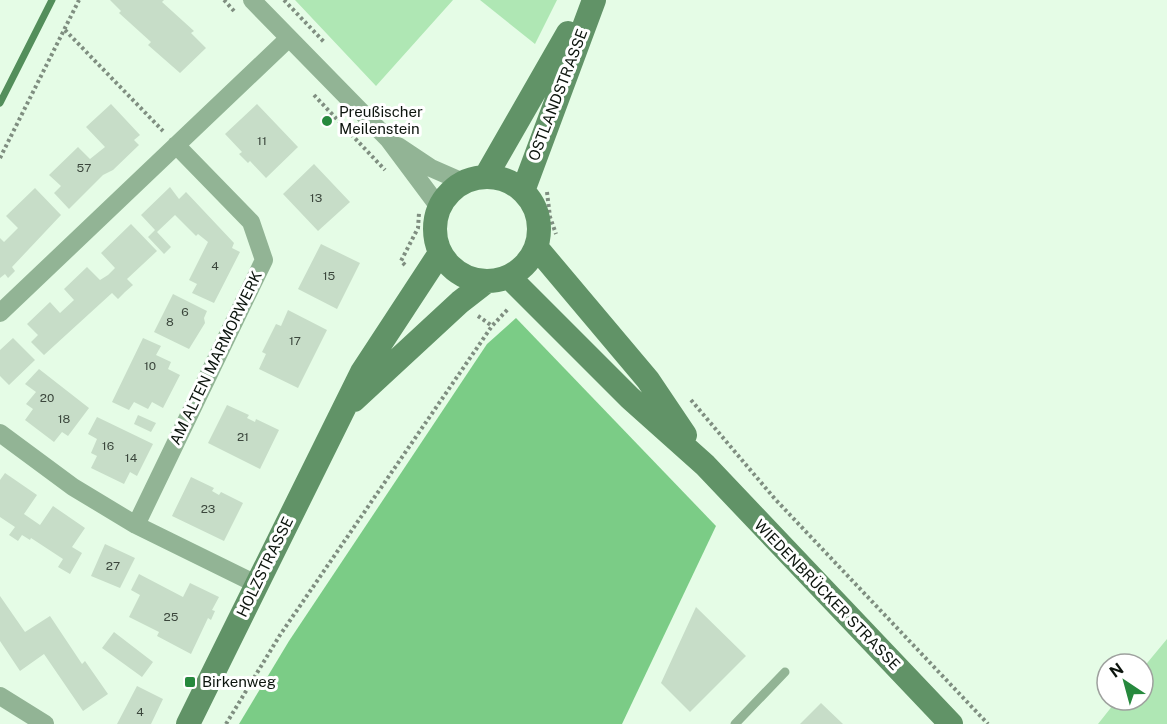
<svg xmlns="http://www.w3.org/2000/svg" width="1167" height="724" font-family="'Public Sans',sans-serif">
<rect width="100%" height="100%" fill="#e5fce6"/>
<path fill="#afe7b4" d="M295,0H453L376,86Z
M480,0H557L535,44Z
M1167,639V724H1098L1117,700H1143V668Z"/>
<path fill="#7bcc86" d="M516,318L716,526L622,724H239L289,641L487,344Z"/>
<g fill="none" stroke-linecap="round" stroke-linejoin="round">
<path stroke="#538e5b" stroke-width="7" d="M0,103L52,0"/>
</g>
<path fill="#c7ddc8" d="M110,0H164L162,2L194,31L191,33L206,48L180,73L148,45L151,42L119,13L121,11Z
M111,104L140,135L134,140L139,145L113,170L103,175L69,209L54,193L61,186L49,175L78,147L90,159L105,147L86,127Z
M257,104L298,147L266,178L250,161L248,163L239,154L242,152L225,134Z
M314,164L350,202L318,231L283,194Z
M170,187L179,199L186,192L234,243L232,248L240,252L214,303L192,293L197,284L189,280L208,242L198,234L196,236L175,215L157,232L171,247L164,254L148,237L155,230L141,215Z
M35,188L61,215L12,267L15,271L8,278L5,274L0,278V238L4,242L18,228L6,216Z
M131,224L157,251L127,279L133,285L125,292L118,299L112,293L44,355L31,342L38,335L27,324L50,302L60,313L74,300L64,289L87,267L100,280L108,275L115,268L101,253Z
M321,244L360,263L337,309L298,289Z
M173,294L207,311L204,318L205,323L189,349L154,332Z
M288,310L327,330L298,388L259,369L266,354L262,352L276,324L281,326Z
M13,338L35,360L9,385L0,376V350Z
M143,338L161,346L156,355L171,362L168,369L180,375L163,408L152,402L148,409L134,402L129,410L112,402Z
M39,369L89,408L68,436L62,432L54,442L25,420L33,409L26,404L36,392L25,384Z
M227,405L249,415L247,418L255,422L256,419L279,430L260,469L208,443Z
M138,415L156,423L151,432L134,424Z
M97,417L153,444L137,476L130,472L124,484L91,468L97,456L91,453L97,439L88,434Z
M5,473L37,495L24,514L40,525L53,506L85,528L72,547L82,553L70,574L58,567L63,559L31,538L30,540L22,535L18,541L9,535L15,527L0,517V480Z
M191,477L214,488L212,491L219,495L221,492L243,503L224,541L172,516Z
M105,544L135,558L120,588L91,576Z
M139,574L183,597L190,583L219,597L212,610L215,611L211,620L208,618L191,654L157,636L159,632L129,617L140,595L131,590Z
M0,596L25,632L50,616L82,664L85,661L108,694L83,711L44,654L20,671L0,641Z
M696,607L746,656L690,712L661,683Z
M114,632L153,662L142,677L102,648Z
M137,686L163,699L151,724H117Z
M821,703L843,724H800Z"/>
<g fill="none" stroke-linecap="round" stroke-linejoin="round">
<path stroke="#7f8e80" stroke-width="4" stroke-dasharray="3 3" stroke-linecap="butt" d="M224,0L234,11
M284,0L325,43
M65,30L163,131
M314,95L385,170
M0,158L79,0
M547,192L550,217L556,234
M405,265L401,261L418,228L419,213
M478,316L492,326
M691,400L775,499L988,724
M226,724L280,635L492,326L508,309"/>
<path stroke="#92b495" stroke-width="9" d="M735,724L785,672"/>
<path stroke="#92b495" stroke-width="18" d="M252,0L389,140L439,207
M398,146L431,168L463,182
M0,313L289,38
M0,433L73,487L136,525L256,584
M136,525L264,260L251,222L176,145
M0,696L45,724"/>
<path stroke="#619367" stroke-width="24" d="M486,176L568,33
M435 229a52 52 0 1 1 104 0a52 52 0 1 1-104 0Z
M523,191L594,0
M536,247L648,380L685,435
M509,277L630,398L705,465L951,724
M354,400L460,302L487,281
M188,724L362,372L440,253"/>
</g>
<g fill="#26893d" stroke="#fff" stroke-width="2">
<circle cx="327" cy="121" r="6"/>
<rect x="184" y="676" width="12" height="12" rx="3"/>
</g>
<g text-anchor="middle" stroke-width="6" stroke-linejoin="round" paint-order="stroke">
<g font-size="12" fill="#3b463c">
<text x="262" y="145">11</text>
<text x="84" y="172">57</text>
<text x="316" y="202">13</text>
<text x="215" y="270">4</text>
<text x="329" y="280">15</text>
<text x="185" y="316">6</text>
<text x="170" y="326">8</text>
<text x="295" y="345">17</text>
<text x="150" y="370">10</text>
<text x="47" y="402">20</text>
<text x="64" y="423">18</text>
<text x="243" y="441">21</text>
<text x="108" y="450">16</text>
<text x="131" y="462">14</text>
<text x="208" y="513">23</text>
<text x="113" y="570">27</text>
<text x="171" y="621">25</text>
<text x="140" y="716">4</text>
</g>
<g font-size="15" fill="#0c140d" stroke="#fff">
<text transform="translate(558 95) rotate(-69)" y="5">OSTLANDSTRASSE</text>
<text transform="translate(216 358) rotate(-64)" y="5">AM ALTEN MARMORWERK</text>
<text transform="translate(265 567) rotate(-64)" y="5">HOLZSTRASSE</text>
<text transform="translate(827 595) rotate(46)" y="5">WIEDENBRÜCKER STRASSE</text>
</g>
<g font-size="15" fill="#0c140d" stroke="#fff" text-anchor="start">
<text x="339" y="117">Preußischer<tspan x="339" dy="17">Meilenstein</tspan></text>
<text x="202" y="687">Birkenweg</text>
</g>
</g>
<g transform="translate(1125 682) rotate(324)"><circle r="28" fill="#ffffff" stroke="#9ea19e" stroke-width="1.5"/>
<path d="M0-4.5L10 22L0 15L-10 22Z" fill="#26893d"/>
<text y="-9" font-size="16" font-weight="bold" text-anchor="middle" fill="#0c140d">N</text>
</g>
</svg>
